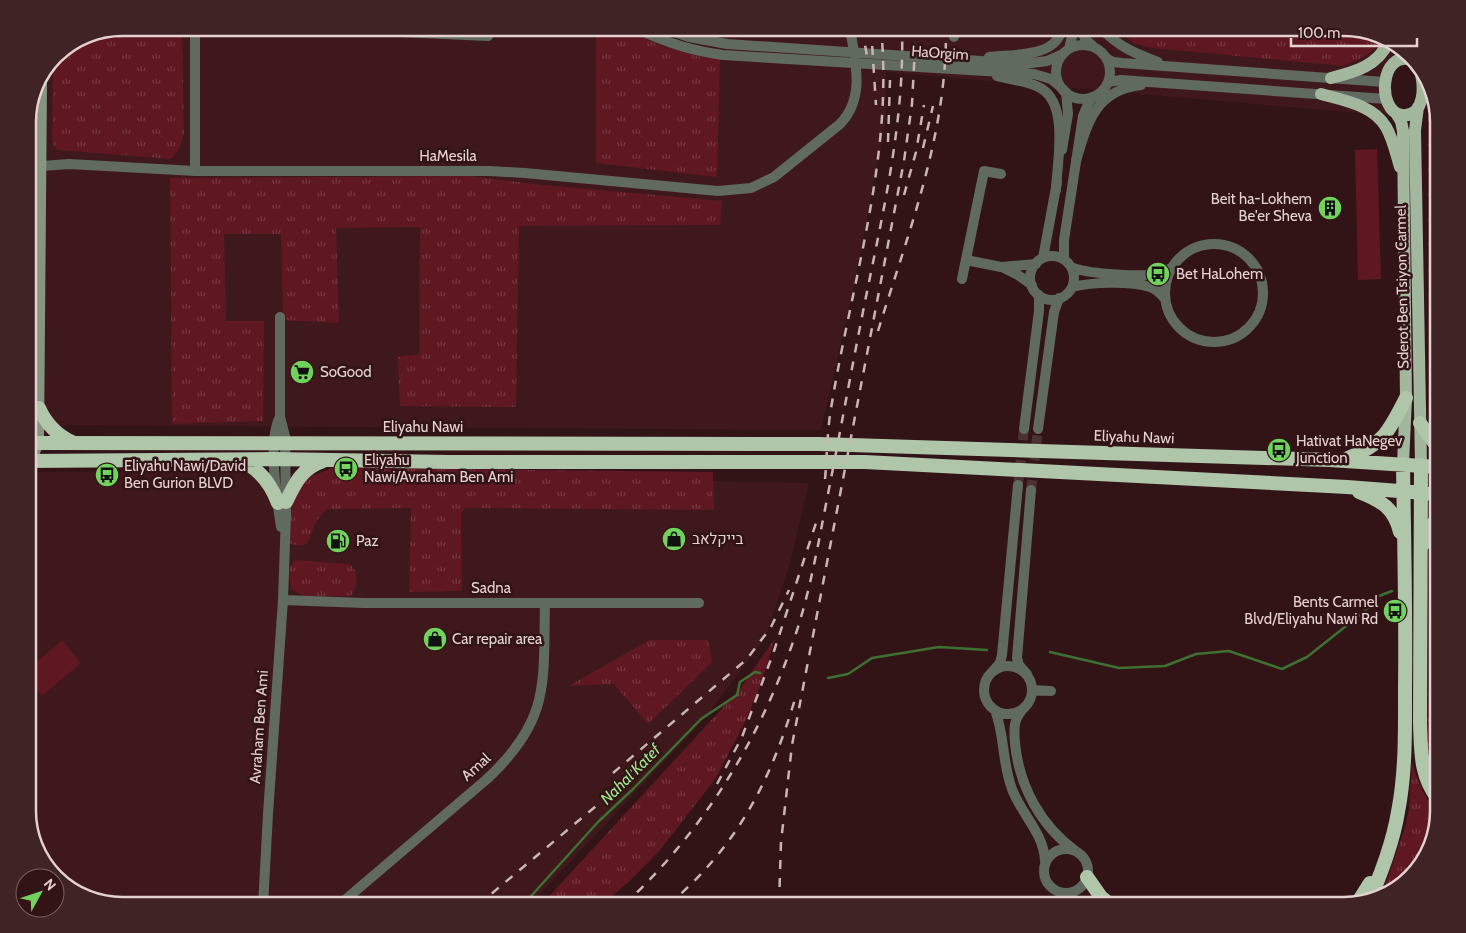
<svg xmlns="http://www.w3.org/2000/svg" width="1466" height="933" font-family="Cabin,Heebo,sans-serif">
<defs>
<pattern id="grass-tufts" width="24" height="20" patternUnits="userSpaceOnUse" patternTransform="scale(1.25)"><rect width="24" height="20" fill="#5f1722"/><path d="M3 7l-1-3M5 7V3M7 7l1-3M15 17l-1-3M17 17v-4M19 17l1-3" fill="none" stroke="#763841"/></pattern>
</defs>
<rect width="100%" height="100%" fill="#321416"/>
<path fill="#3e181b" d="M122,28H1344L1392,42V116L886,72V119L854,286L821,430L28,425V116L55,55L86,35Z
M208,471L809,483L790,564L765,638L706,717L530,905H122L70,890L40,858L28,817V472Z"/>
<path fill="url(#grass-tufts)" d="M122,28H182L184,135L179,149L171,159L57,150L52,142L53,61L55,55L86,35Z
M596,28H623L662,46L706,58H720L717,177L596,163Z
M1114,28H1344L1382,39C1372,54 1359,60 1343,66L1152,48L1134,43Z
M1435,108L1438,122V433L1429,416L1428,114Z
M471,176L543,185L722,201L720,225L519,226L516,407L400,406L398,357L419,354L420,227L336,228L339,323L283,320L281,234H224L226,321H264L263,421L172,424L170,178Z
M332,468L713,472L714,510L465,508L461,514L462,591L409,592L411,508L328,509C316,517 313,529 308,543C300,547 295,546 288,542L291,498L307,478Z
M1438,530V787L1429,766L1426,746L1436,536Z
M295,560L349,564C360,570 357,586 352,595L347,596H304L291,589L289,569Z
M775,638L760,687L744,724L716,778L660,850L634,877L602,905H541L740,689Z
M649,640H708L712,662L648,724L614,684L569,686Z
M1412,762C1418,782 1424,798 1438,813L1423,863L1391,893L1382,895L1405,827L1409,809Z"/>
<path fill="#5f1722" d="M1377,149L1381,279L1358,280L1355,150Z
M62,640L81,663L42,696L28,679V669Z"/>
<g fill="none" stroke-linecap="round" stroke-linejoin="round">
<path stroke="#3d7032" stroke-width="2.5" d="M1050,652L1119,668L1165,666L1196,654L1229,651L1282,669L1307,657L1365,611L1374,598L1392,591
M828,678L848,674L872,658L939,647L987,650
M523,905L598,822L633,789L701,719L737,695L740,682L755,672L760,673"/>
<path stroke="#4d3032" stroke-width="10" stroke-dasharray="10 5" stroke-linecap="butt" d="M1018,485L1024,429
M1031,490L1038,429"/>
<path stroke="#606a5e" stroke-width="10" d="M312,28L488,36
M954,37V28
M1062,150L1068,114L1066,92
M28,166H42L69,164L195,171H490L525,173L718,191L751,188L774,177L840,124C866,97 855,61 850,28
M195,171V28
M1165 293a49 49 0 1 1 98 0a49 49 0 1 1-98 0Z
M1030 278a22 22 0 1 1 44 0a22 22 0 1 1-44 0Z
M1043,258L1057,182
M1064,259V240L1083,116L1088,104L1093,97
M966,260L1001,267L1036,264
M1071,267C1087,274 1131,276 1149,275C1157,274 1164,271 1172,268
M1004,268L1018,275L1032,285
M962,279L984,171L1001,174
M1072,287C1092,282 1130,281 1150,287C1156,289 1161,294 1165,299
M280,417C267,441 277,499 281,527
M1024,429L1039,311V295
M1038,429L1054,312L1059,298
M283,600L364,603H699
M984 690a24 24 0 1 1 48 0a24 24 0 1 1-48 0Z
M992,672L1000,663L1002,655L1018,485
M1027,674L1019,665L1017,658L1031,490
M1032,690L1051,691
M995,710C1005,736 1002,763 1012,789C1021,814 1044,833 1045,861
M1022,710C1013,721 1014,730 1015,743C1019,786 1041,827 1077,852
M1044 871a22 22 0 1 1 44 0a22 22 0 1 1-44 0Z
M263,905L268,814L283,600L286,514L285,436L280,417V317
M339,905L487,779C551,719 543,684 545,603"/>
<path stroke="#606a5e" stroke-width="10" d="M636,28C664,42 692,51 723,55L1034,74L1051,79L1063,89
M663,28L689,37L727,44L1024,64L1047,61L1063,54
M1080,28L1086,40L1093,46
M1101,28C1117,46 1136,54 1158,62
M1056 72a27 27 0 1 1 54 0a27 27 0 1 1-54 0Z
M1069,49L1072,37L1071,28
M989,57C1013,54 1057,58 1062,28
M1106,58L1113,62L1122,63L1385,82
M997,76C1011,80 1030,81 1042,89C1069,106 1057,163 1056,190
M1108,82L1121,80L1386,99
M1076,161C1087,124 1095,90 1141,85"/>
<path stroke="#859582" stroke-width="10" d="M31,461L39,443L42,84"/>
<path stroke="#a2b79e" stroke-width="12" d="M1412,60C1380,49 1376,112 1402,115C1426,118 1425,82 1419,68
M1331,78C1355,72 1378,66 1389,41
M1321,94C1343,100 1373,105 1386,127C1393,139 1396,154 1400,167
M1418,107L1415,130L1421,465
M1396,113L1401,121L1403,131L1406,398L1403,464"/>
<path stroke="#b0c6ab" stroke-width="14" d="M39,408C46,424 58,436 74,443
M1420,423L1438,448
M28,443L819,444L1330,460L1438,467
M1348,458C1384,444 1389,431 1406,398
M238,460C258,467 271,484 278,503
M28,461L274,459L448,462H865L1347,487L1438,494
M1421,465L1420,723C1421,751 1420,776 1438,799
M1359,492C1382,501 1394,508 1400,532
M286,502C295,483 302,468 323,461
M1422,546L1438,515
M1087,877L1101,897L1111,905
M1371,898C1382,870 1393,842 1398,812C1406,771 1405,729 1405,687C1406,613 1404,538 1403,464
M1358,902L1370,883"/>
<path stroke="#cbb4b4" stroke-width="2.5" stroke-dasharray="9 9" stroke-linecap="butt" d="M862,28L868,62
M871,28L876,105
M888,142L890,80
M923,148L933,106
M904,195L916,152L924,105
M878,331C909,230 947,135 946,28
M825,479C827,458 827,436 830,415C850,286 894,159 881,28
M613,773L747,659L771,627L789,590
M717,784L742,737L774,651L817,520
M478,905L608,796L655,744
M624,905C702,832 758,743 793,642C810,594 818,544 828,494C839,438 849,383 860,327C879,228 905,129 902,28
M668,905C736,848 770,783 795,699
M779,905L781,842L792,745L904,161L912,104L916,28"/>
</g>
<defs>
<g id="building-disc" transform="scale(1.25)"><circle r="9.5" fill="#72d25e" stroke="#321416"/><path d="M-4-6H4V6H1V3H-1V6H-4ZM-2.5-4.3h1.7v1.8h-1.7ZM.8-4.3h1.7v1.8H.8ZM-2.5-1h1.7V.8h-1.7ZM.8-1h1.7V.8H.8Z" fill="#111"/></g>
<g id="bus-disc" transform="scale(1.25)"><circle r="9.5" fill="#72d25e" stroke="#321416"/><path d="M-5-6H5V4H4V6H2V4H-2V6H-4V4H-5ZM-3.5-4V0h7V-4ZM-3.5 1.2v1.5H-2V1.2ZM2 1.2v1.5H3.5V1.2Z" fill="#111"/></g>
<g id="supermarket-disc" transform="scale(1.25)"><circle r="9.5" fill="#72d25e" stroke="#321416"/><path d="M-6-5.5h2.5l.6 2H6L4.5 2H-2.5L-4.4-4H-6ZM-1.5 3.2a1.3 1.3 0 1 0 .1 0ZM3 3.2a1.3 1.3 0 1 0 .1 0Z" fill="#111"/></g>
<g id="shop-disc" transform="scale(1.25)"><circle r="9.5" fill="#72d25e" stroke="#321416"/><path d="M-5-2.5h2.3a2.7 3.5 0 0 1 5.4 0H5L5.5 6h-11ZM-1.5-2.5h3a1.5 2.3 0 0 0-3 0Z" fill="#111"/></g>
<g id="fuel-disc" transform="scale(1.25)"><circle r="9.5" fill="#72d25e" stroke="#321416"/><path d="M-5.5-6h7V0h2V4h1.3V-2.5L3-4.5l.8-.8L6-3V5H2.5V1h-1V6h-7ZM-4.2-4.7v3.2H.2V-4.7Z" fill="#111"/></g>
</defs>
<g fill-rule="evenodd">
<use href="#building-disc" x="1330" y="208"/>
<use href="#bus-disc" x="1158" y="274"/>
<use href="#supermarket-disc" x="302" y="372"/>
<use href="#bus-disc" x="1279" y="450"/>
<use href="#bus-disc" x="346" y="469"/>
<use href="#bus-disc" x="107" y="475"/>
<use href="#shop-disc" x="674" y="539"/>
<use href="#fuel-disc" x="338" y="541"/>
<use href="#bus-disc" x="1395" y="611"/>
<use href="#shop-disc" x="435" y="639"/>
</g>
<g text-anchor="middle" stroke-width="5" stroke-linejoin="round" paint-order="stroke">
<g font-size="15" fill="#e6d1d1" stroke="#321416">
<text transform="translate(940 53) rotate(4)" y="5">HaOrgim</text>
<text x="448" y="161">HaMesila</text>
<text transform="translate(1402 287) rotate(-91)" y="5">Sderot Ben Tsiyon Carmel</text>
<text x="423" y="432">Eliyahu Nawi</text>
<text transform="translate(1134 437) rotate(2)" y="5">Eliyahu Nawi</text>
<text x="491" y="593">Sadna</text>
<text transform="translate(259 727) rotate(-86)" y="5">Avraham Ben Ami</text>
<text transform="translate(476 767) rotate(-42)" y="5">Amal</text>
</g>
<g font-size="15" fill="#e6d1d1" stroke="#321416" text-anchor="start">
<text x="1312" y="204" text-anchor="end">Beit ha-Lokhem<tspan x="1312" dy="17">Be'er Sheva</tspan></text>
<text x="1176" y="279">Bet HaLohem</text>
<text x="320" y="377">SoGood</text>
<text x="1296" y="446">Hativat HaNegev<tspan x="1296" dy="17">Junction</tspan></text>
<text x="364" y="465">Eliyahu<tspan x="364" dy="17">Nawi/Avraham Ben Ami</tspan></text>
<text x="124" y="471">Eliyahu Nawi/David<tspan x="124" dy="17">Ben Gurion BLVD</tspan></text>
<text x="692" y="544">בייקלאב</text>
<text x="356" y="546">Paz</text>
<text x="1378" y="607" text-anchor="end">Bents Carmel<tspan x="1378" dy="17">Blvd/Eliyahu Nawi Rd</tspan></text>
<text x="452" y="644">Car repair area</text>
</g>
<g font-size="16" font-style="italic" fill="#9de68e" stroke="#321416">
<text transform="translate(630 774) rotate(-45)" y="6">Nahal Katef</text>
</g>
</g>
<path d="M0 0H1466V933H0ZM122 36H1344A86 86 0 0 1 1430 122V811A86 86 0 0 1 1344 897H122A86 86 0 0 1 36 811V122A86 86 0 0 1 122 36Z" fill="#402325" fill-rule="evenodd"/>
<path fill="none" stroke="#e6d1d1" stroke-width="2.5" d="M122 36H1344A86 86 0 0 1 1430 122V811A86 86 0 0 1 1344 897H122A86 86 0 0 1 36 811V122A86 86 0 0 1 122 36Z"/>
<g transform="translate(40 893) rotate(50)"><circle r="24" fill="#321416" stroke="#7a6061"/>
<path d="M0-4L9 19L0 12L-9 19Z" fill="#72d25e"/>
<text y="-8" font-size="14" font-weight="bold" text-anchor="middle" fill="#e6d1d1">N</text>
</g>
<path d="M1291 38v8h126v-8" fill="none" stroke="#e6d1d1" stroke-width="2.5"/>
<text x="1298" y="38" font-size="15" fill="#e6d1d1" stroke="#321416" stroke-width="4" paint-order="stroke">100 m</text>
</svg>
